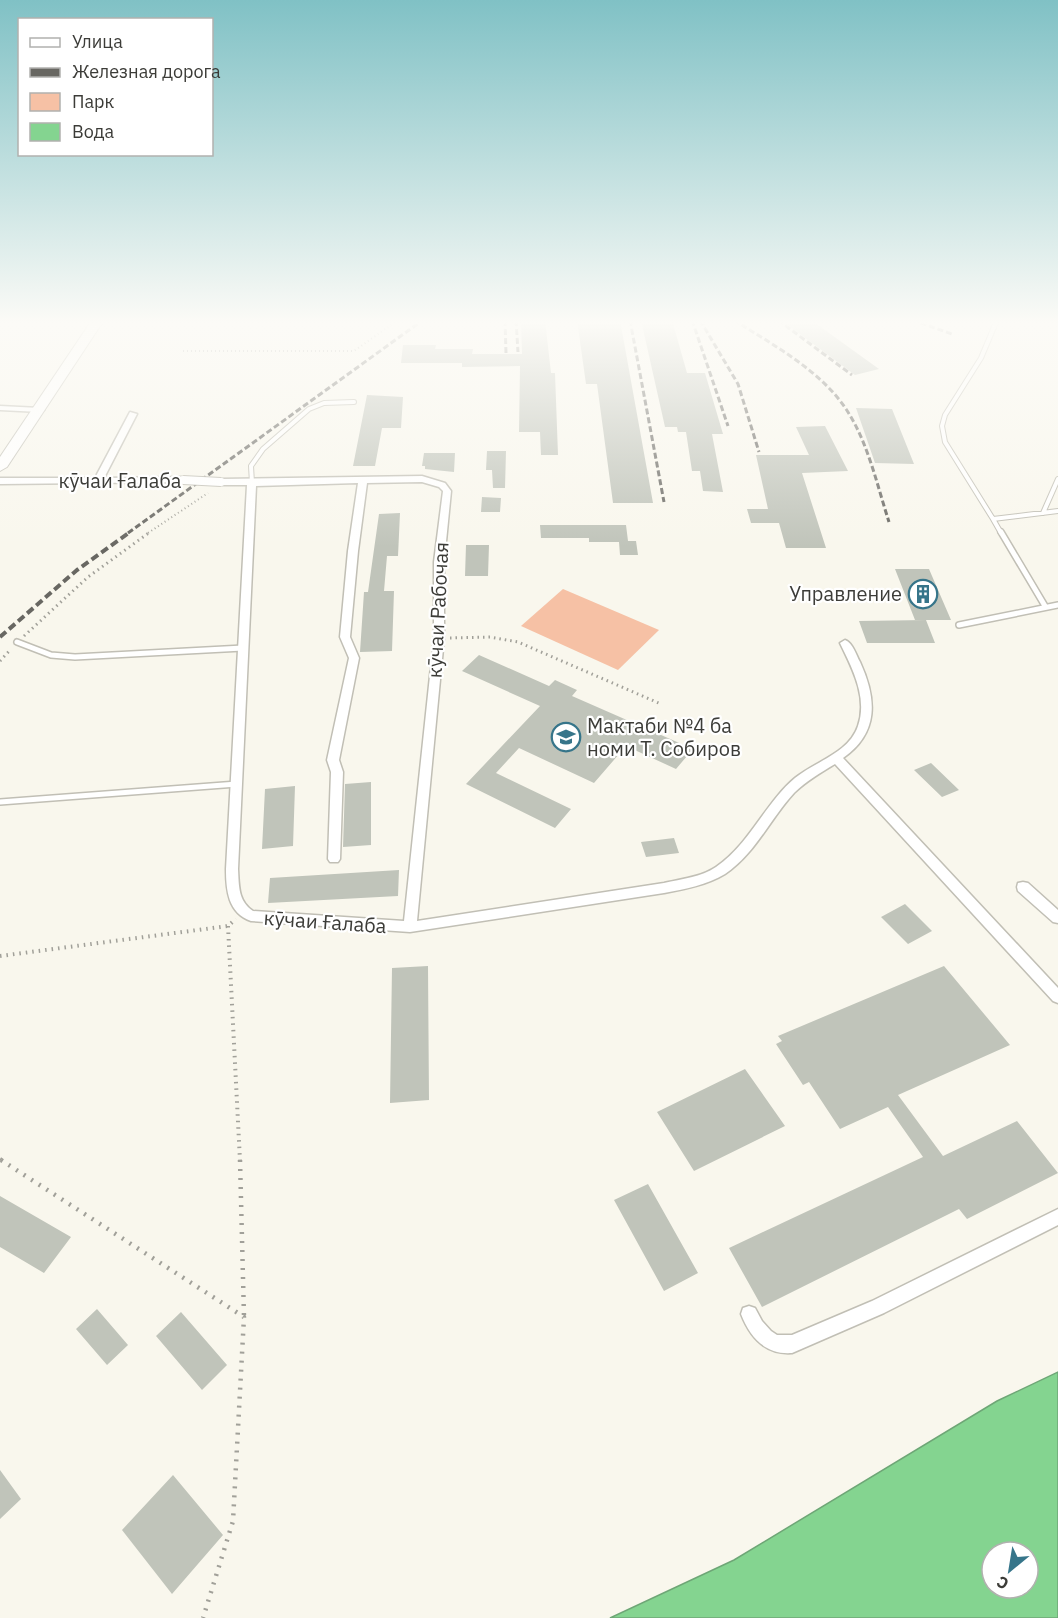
<svg xmlns="http://www.w3.org/2000/svg" width="1058" height="1618" font-family="'IBM Plex Sans',sans-serif">
<rect width="100%" height="100%" fill="#f9f7ed"/>
<path fill="#f6c1a5" d="M563,589L659,630L618,670L521,626Z"/>
<path fill="#84d490" stroke="#6ea676" stroke-width="1.5" fill-rule="evenodd" d="M1058,1372V1618H610L734,1560L997,1401ZM992,1552H1028V1588H992Z"/>
<path fill="#c0c4ba" d="M521,320H545L551,373H555L558,455H541L540,432H519L520,366L462,367V363H401L403,345H436L435,349H473L472,354H522Z
M577,320H620L653,503H613L597,384H586Z
M641,320H672L687,373H705L723,434H712L723,492L703,491L700,471H692L686,432H678L677,427H665Z
M781,320H811L879,369L855,375Z
M367,395L403,397L401,428H382L375,466H353Z
M856,408L892,409L914,464L875,463Z
M825,426L848,471L802,473L826,548H786L779,523H751L747,509H768L756,455H809L796,427Z
M487,451H506L505,488H493L492,470H486Z
M424,453H455L454,472L425,469V466H422Z
M482,497L501,498L500,512H481Z
M400,513L398,556H387L384,591H394L392,651L360,652L364,592H368L379,514Z
M540,525H626L628,541H636L638,555H620L619,542H589V538H541Z
M466,545H489L488,576H465Z
M895,569H929L951,620H915Z
M926,620L935,643H867L859,621Z
M479,655L549,686L555,680L577,690L572,696L693,749L676,769L626,746L594,783L519,748L496,773L571,809L555,828L466,784L540,706L462,671Z
M931,763L959,790L942,797L914,770Z
M371,782V845L343,847L345,784Z
M295,786L293,846L262,849L265,789Z
M674,838L679,853L646,857L641,842Z
M399,870L398,896L268,903L270,878Z
M905,904L932,931L908,944L881,917Z
M428,966L429,1100L390,1103L392,968Z
M944,966L1010,1045L898,1095L943,1156L1017,1121L1058,1173L967,1219L959,1209L762,1307L729,1248L923,1157L888,1107L840,1129L809,1082L803,1085L776,1044L782,1041L778,1036Z
M745,1069L785,1126L694,1171L657,1112Z
M648,1184L698,1273L664,1291L614,1200Z
M0,1196L71,1237L44,1273L0,1247Z
M97,1309L128,1345L107,1365L76,1329Z
M181,1312L227,1365L202,1390L156,1336Z
M0,1470L21,1499L0,1519Z
M173,1475L223,1535L172,1594L122,1530Z"/>
<g fill="none" stroke-linecap="round" stroke-linejoin="round">
<g stroke="#c1bfb5" stroke-width="6">
<path id="lane-far1" d="M252,483L251,466L263,449L309,409L324,403L354,402
M1043,513L1058,479
M993,519L945,442L942,426L945,415L981,358L997,320
M1001,533L993,519L1058,511"/>
</g>
<g stroke="#c1bfb5" stroke-width="8">
<path id="lane" d="M1001,532L1045,606
M959,625L1058,605
M17,642L51,655L75,657L243,648
M0,802L237,784"/>
</g>
<g stroke="#c1bfb5" stroke-width="3">
<path id="street" d="M0,406L40,408L44,410L40,412L0,410Z
M130,412L137,414L104,478L183,477L186,478V482L0,484V478H95Z
M422,476L445,483L451,491L444,562V638L417,921L664,883C682,879 701,877 716,867C750,844 765,803 795,778C816,761 849,753 858,726C868,697 852,668 840,643L845,640C853,643 856,655 860,662C877,699 879,733 843,758L1058,988V1003L1053,1001L835,764C820,773 806,781 794,793C770,819 755,854 725,874C707,885 685,889 664,893L410,932L251,921C228,913 226,890 226,869L247,485H221L217,482L221,479ZM422,482L439,487L443,491L434,562V638L404,921L253,911C238,901 239,886 238,869L256,486L358,483L348,551L340,637L349,658L327,760L331,772L328,859L330,862H338L340,859L343,772L339,760L359,658L350,637L358,551L367,483Z
M1023,882L1028,883L1058,910V923L1053,922L1018,891L1017,887L1018,883Z
M1058,1209V1225L884,1313L792,1353C765,1355 750,1337 741,1314L743,1308L749,1306L755,1308L762,1321L771,1331L777,1335H792L872,1301Z"/>
</g>
<g stroke="#c1bfb5" stroke-width="2">
<path id="primary" d="M92,320H104L7,467L0,471V457Z"/>
</g>
<path stroke="#a1a099" stroke-width="2" stroke-dasharray="1 3" stroke-linecap="butt" d="M183,351H354L398,320
M148,533L208,493"/>
<path stroke="#a1a099" stroke-width="3" stroke-dasharray="1.5 4" stroke-linecap="butt" d="M24,636L88,577L150,532
M450,638L490,637L518,642L661,704
M0,661L11,649"/>
<path stroke="#a1a099" stroke-width="4" stroke-dasharray="1.5 5" stroke-linecap="butt" d="M228,926L240,1161
M0,956L228,926L236,919
M0,1159L3,1161"/>
<path stroke="#a1a099" stroke-width="4.5" stroke-dasharray="2 7" stroke-linecap="butt" d="M1,1160L244,1317L233,1521L203,1618
M240,1160L244,1317"/>
<use href="#lane-far1" stroke="#fff" stroke-width="4"/>
<use href="#lane" stroke="#fff" stroke-width="5"/>
<use href="#street" fill="#fff" fill-rule="evenodd"/>
<use href="#primary" fill="#fff" fill-rule="evenodd"/>
<path stroke="#686762" stroke-width="3" stroke-dasharray="6 3" stroke-linecap="butt" d="M505,320L506,353
M516,320L518,352
M630,320L664,502
M692,320L728,426
M700,320L738,384L759,452
M734,320C773,345 820,370 846,409C868,442 877,485 889,522
M778,320L852,375
M912,320L952,334
M128,533L423,320"/>
<path stroke="#686762" stroke-width="4" stroke-dasharray="8 4" stroke-linecap="butt" d="M0,637L77,570L130,532"/>
<g stroke="#c1bfb5" stroke-width="10" stroke-linecap="butt">
<path id="street-bridge" d="M183,480L221,482"/>
</g>
<use href="#street-bridge" stroke="#fff" stroke-width="8"/>
</g>
<linearGradient id="sky" x2="0" y2="1"><stop stop-color="#80c1c5"/><stop offset="0.59" stop-color="#fcfbf7"/><stop offset="1" stop-color="#fcfbf7" stop-opacity="0"/></linearGradient>
<rect width="1058" height="547" fill="url(#sky)"/>
<defs>
<g id="building-ring" transform="scale(1.5)"><circle r="9.5" fill="#fff" stroke="#36758a" stroke-width="1.5"/><path d="M-4-6H4V6H1V3H-1V6H-4ZM-2.5-4.3h1.7v1.8h-1.7ZM.8-4.3h1.7v1.8H.8ZM-2.5-1h1.7V.8h-1.7ZM.8-1h1.7V.8H.8Z" fill="#36758a"/></g>
<g id="school-ring" transform="scale(1.5)"><circle r="9.5" fill="#fff" stroke="#36758a" stroke-width="1.5"/><path d="M0-5L7-2L0 1L-7-2ZM-4 1L0 2.5L4 1V4Q0 6-4 4Z" fill="#36758a"/></g>
</defs>
<g fill-rule="evenodd">
<use href="#building-ring" x="923" y="594"/>
<use href="#school-ring" x="566" y="737"/>
</g>
<g text-anchor="middle" stroke-width="4.5" stroke-linejoin="round" paint-order="stroke">
<g font-size="20" fill="#3c3c38" stroke="#fff">
<text x="120" y="488">кӯчаи Ғалаба</text>
<text transform="translate(438 610) rotate(-87)" y="7">кӯчаи Рабочая</text>
<text transform="translate(325 922) rotate(4)" y="7">кӯчаи Ғалаба</text>
</g>
<g font-size="20" fill="#3c3c38" stroke="#fff" text-anchor="end">
<text x="902" y="601">Управление</text>
<text x="587" y="733" text-anchor="start">Мактаби №4 ба<tspan x="587" dy="23">номи Т. Собиров</tspan></text>
</g>
</g>
<rect x="18" y="18" width="195" height="138" fill="#ffffff" stroke="#b1b1af" stroke-width="1.5"/>
<rect x="30" y="38" width="30" height="9" fill="#ffffff" stroke="#b1b1af" stroke-width="1.5"/>
<text x="72" y="48" font-size="18" fill="#3c3c38">Улица</text>
<rect x="30" y="68" width="30" height="9" fill="#686762" stroke="#b1b1af" stroke-width="1.5"/>
<text x="72" y="78" font-size="18" fill="#3c3c38">Железная дорога</text>
<rect x="30" y="93" width="30" height="18" fill="#f6c1a5" stroke="#b1b1af" stroke-width="1.5"/>
<text x="72" y="108" font-size="18" fill="#3c3c38">Парк</text>
<rect x="30" y="123" width="30" height="18" fill="#84d490" stroke="#b1b1af" stroke-width="1.5"/>
<text x="72" y="138" font-size="18" fill="#3c3c38">Вода</text>
<g transform="translate(1010 1570) rotate(210)"><circle r="28" fill="#ffffff" stroke="#b1b1af" stroke-width="1.5"/>
<path d="M0-4.5L10 22L0 15L-10 22Z" fill="#36758a"/>
<text y="-9" font-size="16" font-weight="bold" text-anchor="middle" fill="#3c3c38">С</text>
</g>
</svg>
